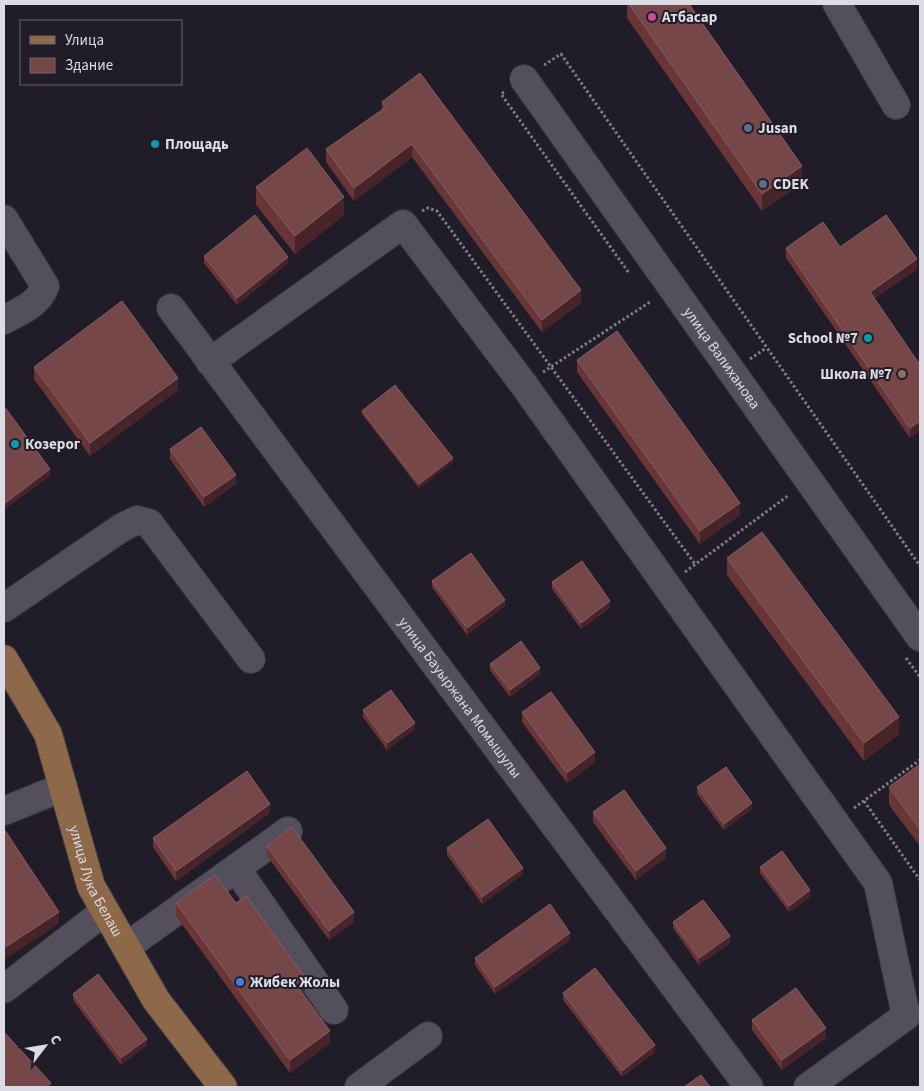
<svg xmlns="http://www.w3.org/2000/svg" width="924" height="1091" font-family="'Source Sans 3',sans-serif">
<rect width="100%" height="100%" fill="#201c28"/>
<g fill="none" stroke-linecap="round" stroke-linejoin="round">
<g stroke="#38363f" stroke-width="30">
<g id="minor">
<path d="M837,4L896,105"/>
<path id="s1" d="M524,79L920,637"/>
<path d="M4,219L45,286C38,305 20,311 4,320"/>
<path id="s2" d="M171,308L749,1087"/>
<path d="M210,362L403,224L524,385L878,883L906,1016L808,1087"/>
<path d="M4,608L121,528L137,520L149,523L251,659"/>
<path d="M4,811L63,787"/>
<path d="M236,868L334,1010"/>
<path d="M126,947L288,831"/>
<path d="M4,989L105,911"/>
<path d="M359,1087L428,1036"/>
</g>
</g>
<g stroke="#38363f" stroke-width="30">
<g id="major">
<path id="s3" d="M4,659L48,734L91,886L156,1000L223,1087"/>
</g>
</g>
<path stroke="#807d87" stroke-width="3" stroke-dasharray="2.5 2.5" stroke-linecap="butt" d="M544,65L561,54L920,566
M504,92L501,94L629,273
M422,211L428,208L437,211L695,564
M750,359L766,348
M543,372L650,302
M685,572L789,495
M906,658L920,677
M864,801L920,880
M854,808L920,760"/>
<use href="#minor" stroke="#534f5d" stroke-width="28"/>
<use href="#major" stroke="#8d6849" stroke-width="28"/>
</g>
<path fill="#6a3537" d="M627,4H689L802,183L762,211L627,18Z
M382,102L581,303L542,332L412,157L354,201L326,162V149L382,110Z
M256,187L344,215L295,254L256,205Z
M840,247L917,269L874,299L920,365V431L910,438L786,258V248Z
M204,256L288,263L237,305L204,263Z
M577,360L740,515L700,544L577,372Z
M34,367L178,390L90,456L34,379Z
M362,411L453,462L419,488L362,414Z
M170,449L236,484L204,507L170,459Z
M727,558L899,734L864,761L727,575Z
M432,581L505,606L467,635L432,587Z
M552,582L610,608L581,629L552,589Z
M490,664L540,674L510,697L490,670Z
M363,710L415,729L387,750L363,717Z
M522,712L595,762L567,783L522,722Z
M920,764V846L889,805V787Z
M697,787L752,809L724,830L697,794Z
M593,812L666,858L636,880L593,822Z
M270,813L176,881L153,847V838Z
M267,846L354,922L329,940L267,856Z
M447,848L523,874L482,904L447,855Z
M760,867L810,897L789,912L760,873Z
M176,903L305,990L302,993L330,1043L290,1073L176,916Z
M673,922L730,943L699,965L673,928Z
M570,940L495,994L475,965V958Z
M563,993L655,1052L622,1077L563,1000Z
M73,994L147,1045L121,1065L73,1000Z
M752,1020L826,1038L782,1070L752,1030Z"/>
<path fill="#472429" d="M412,144V157L354,201V188Z
M802,166V183L762,211V194Z
M344,197V215L295,254V236Z
M288,257V263L237,305V298Z
M917,259V269L870,302V292Z
M581,290V303L542,332V320Z
M178,378V390L90,456V443Z
M920,421V431L910,438V428Z
M453,458V462L419,488V484Z
M50,469V476L4,510V504Z
M236,475V484L204,507V497Z
M740,503V515L700,544V531Z
M505,600V606L467,635V628Z
M610,601V608L581,629V623Z
M540,668V674L510,697V690Z
M899,717V734L864,761V743Z
M415,723V729L387,750V743Z
M595,752V762L567,783V773Z
M752,803V809L724,830V824Z
M270,804V813L176,881V871Z
M666,848V858L636,880V871Z
M523,868V874L482,904V897Z
M810,890V897L789,912V906Z
M59,912V924L4,960V948Z
M354,912V922L329,940V931Z
M570,933V940L495,994V987Z
M730,936V943L699,965V958Z
M305,978V990L296,997V984Z
M826,1028V1038L782,1070V1060Z
M330,1031V1043L290,1073V1060Z
M147,1039V1045L121,1065V1058Z
M655,1045V1052L622,1077V1071Z
M51,1083V1087H46Z"/>
<path fill="#764749" stroke="#865e62" d="M629,4H689L802,166L762,194Z
M420,73L581,290L542,320L412,144L354,188L326,149L386,107L382,102Z
M307,148L344,197L295,236L256,187Z
M255,215L288,257L237,298L204,256Z
M886,215L917,259L870,292L920,365V421L910,428L786,248L823,222L840,247Z
M122,301L178,378L90,443L34,367Z
M617,331L740,503L700,531L577,360Z
M395,385L453,458L419,484L362,411Z
M4,406L50,469L4,504Z
M201,427L236,475L204,497L170,449Z
M762,532L899,717L864,743L727,558Z
M471,553L505,600L467,628L432,581Z
M582,561L610,601L581,623L552,582Z
M521,641L540,668L510,690L490,664Z
M391,690L415,723L387,743L363,710Z
M551,692L595,752L567,773L522,712Z
M920,764V829L889,787Z
M726,767L752,803L724,824L697,787Z
M247,771L270,804L176,871L153,838Z
M624,790L666,848L636,871L593,812Z
M488,819L523,868L482,897L447,848Z
M292,827L354,912L329,931L267,846Z
M4,829L59,912L4,948Z
M782,851L810,890L789,906L760,867Z
M215,875L236,903L246,896L305,978L296,984L330,1031L290,1060L176,903Z
M703,900L730,936L699,958L673,922Z
M550,904L570,933L495,987L475,958Z
M595,968L655,1045L622,1071L563,993Z
M98,974L147,1039L121,1058L73,994Z
M796,988L826,1028L782,1060L752,1020Z
M4,1032L51,1083L46,1087H4Z
M701,1075L710,1087H684Z"/>
<circle fill="#d1479c" stroke="#201c28" stroke-width="2" cx="652" cy="17" r="5"/>
<g fill="#5c6f8a" stroke="#201c28" stroke-width="2">
<circle cx="748" cy="128" r="5"/>
<circle cx="763" cy="184" r="5"/>
</g>
<g fill="#0f9aa8" stroke="#201c28" stroke-width="2">
<circle cx="155" cy="144" r="5"/>
<circle cx="868" cy="338" r="5"/>
<circle cx="15" cy="444" r="5"/>
</g>
<circle fill="#8d6e63" stroke="#201c28" stroke-width="2" cx="902" cy="374" r="5"/>
<circle fill="#3f7fe0" stroke="#201c28" stroke-width="2" cx="240" cy="982" r="5"/>
<g text-anchor="middle" stroke-width="4" stroke-linejoin="round" paint-order="stroke">
<g font-size="15" font-weight="bold" fill="#dddbe3" stroke="#201c28" text-anchor="start">
<text x="662" y="22">Атбасар</text>
<text x="758" y="133">Jusan</text>
<text x="165" y="149">Площадь</text>
<text x="773" y="189">CDEK</text>
<text x="858" y="343" text-anchor="end">School №7</text>
<text x="892" y="379" text-anchor="end">Школа №7</text>
<text x="25" y="449">Козерог</text>
<text x="250" y="987">Жибек Жолы</text>
</g>
<g font-size="15" fill="#dddbe3" stroke="#201c28">
<text dy="5" stroke="none"><textPath href="#s1" startOffset="342">улица Валиханова</textPath></text>
<text dy="5" stroke="none"><textPath href="#s2" startOffset="485">улица Бауыржана Момышулы</textPath></text>
<text dy="5" stroke="none"><textPath href="#s3" startOffset="242">улица Лука Белаш</textPath></text>
</g>
</g>
<rect width="924" height="1091" fill="none" stroke="#dddbe3" stroke-width="10"/>
<rect x="20" y="20" width="162" height="65" fill="#201c28" stroke="#6c6873"/>
<rect x="30" y="36" width="25" height="8" fill="#8d6849" stroke="#6c6873"/>
<text x="65" y="45" font-size="15" fill="#dddbe3">Улица</text>
<rect x="30" y="58" width="25" height="15" fill="#764749" stroke="#6c6873"/>
<text x="65" y="70" font-size="15" fill="#dddbe3">Здание</text>
<g transform="translate(45 1046) rotate(59)" stroke="#201c28" stroke-width="4" paint-order="stroke">
<path d="M0-4L9 19L0 12L-9 19Z" fill="#dddbe3"/>
<text y="-8" font-size="14" font-weight="bold" text-anchor="middle" fill="#dddbe3">С</text>
</g>
</svg>
